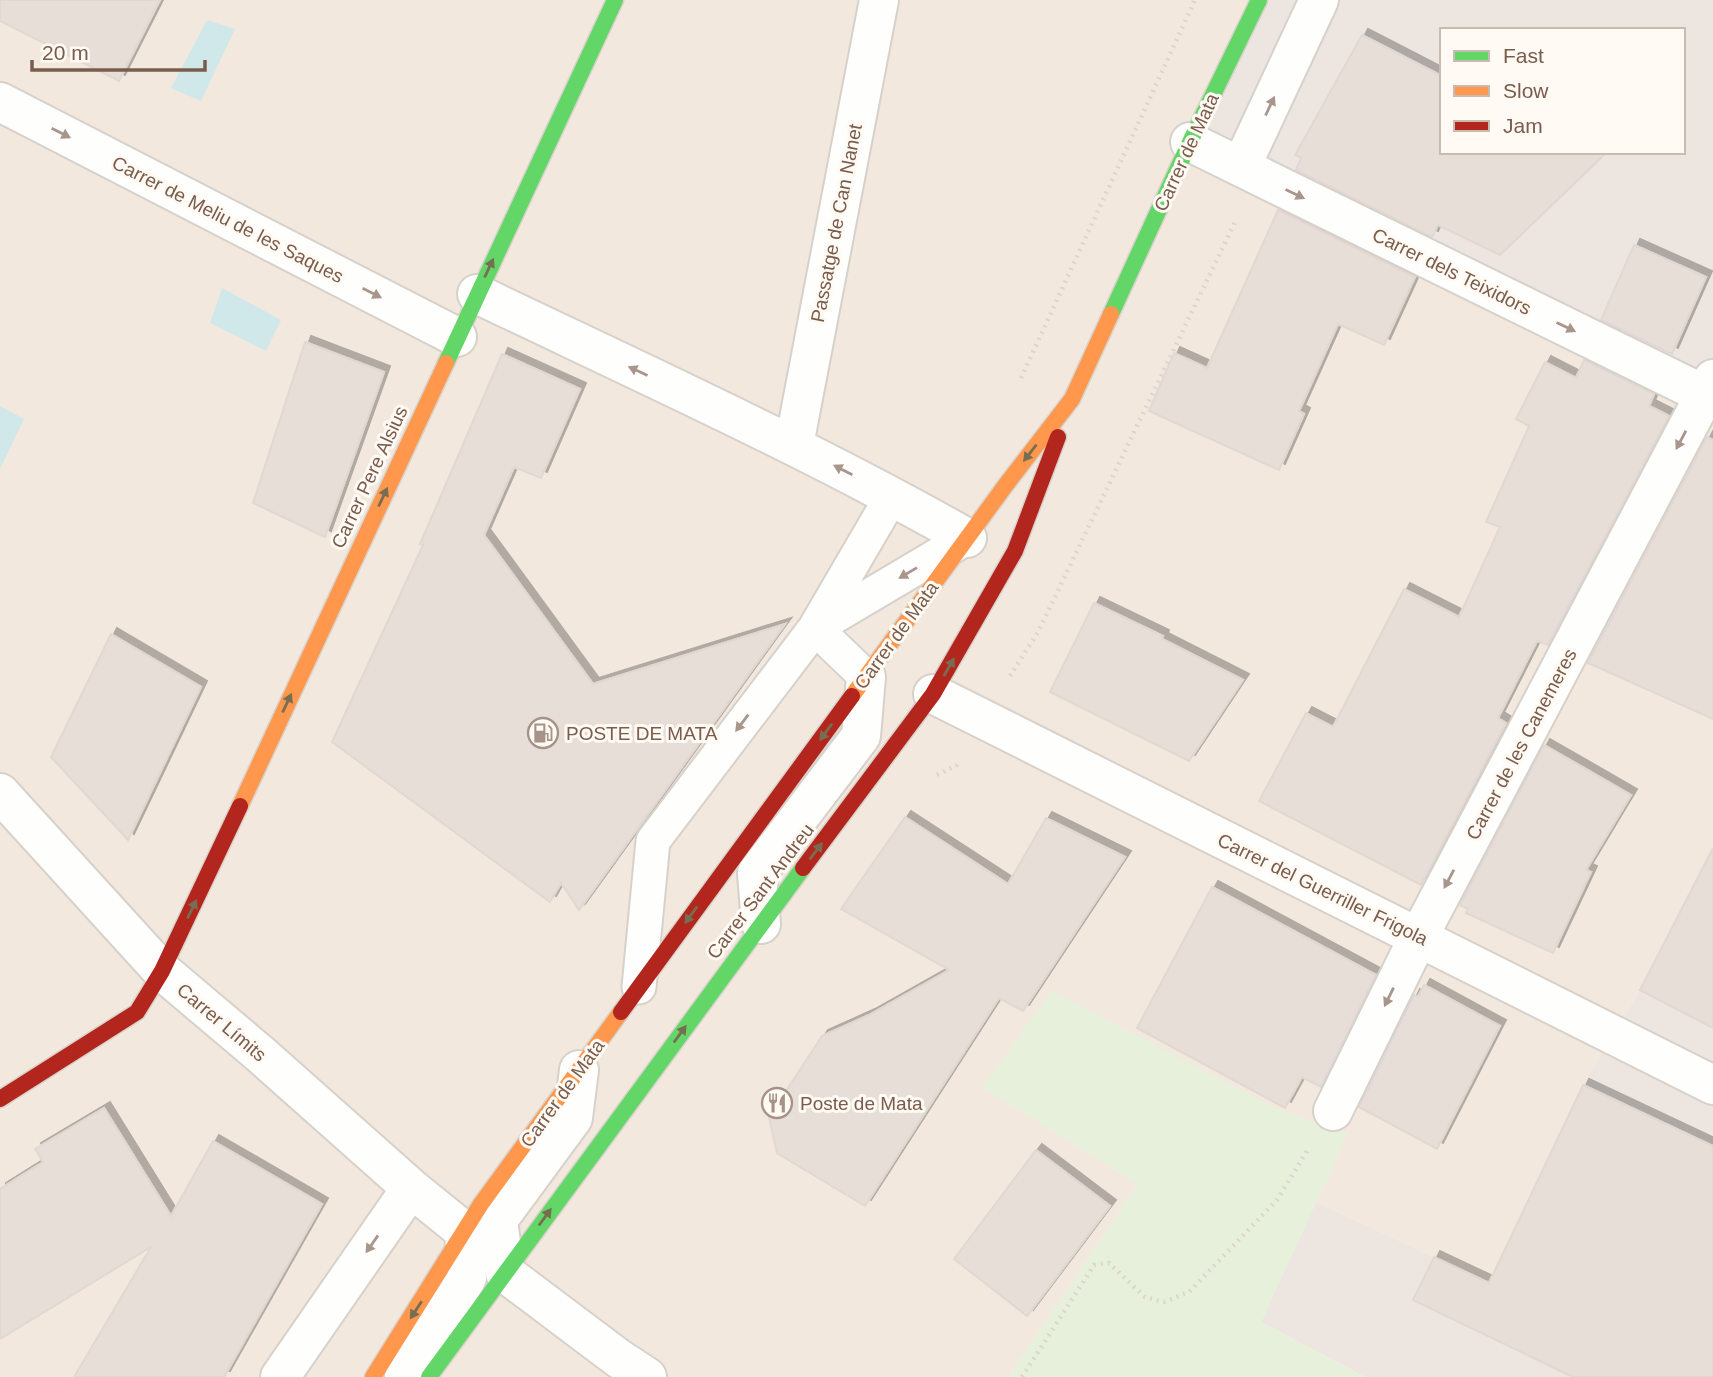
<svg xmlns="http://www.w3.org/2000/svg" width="1713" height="1377" font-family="Helvetica,sans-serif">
<defs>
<filter id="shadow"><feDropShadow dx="6" dy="-6" stdDeviation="0" flood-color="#0004"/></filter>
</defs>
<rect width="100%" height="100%" fill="#f9f5f0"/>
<path fill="#f2e8de" d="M0,0H1259L1713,379V848L1640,990L1583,1085L1489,1283L1316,1202L1347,1134L1280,1110L983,1087L1138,1184L1008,1377H0Z"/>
<path fill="#ede5e0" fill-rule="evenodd" d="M1259,0H1713V379L1190,142ZM1442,30H1683V152H1442Z
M1713,848V1377H1365L1261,1322L1316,1202L1489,1283L1583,1085L1640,990Z"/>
<path fill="#e7f0db" d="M1052,991L1280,1110L1348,1134L1261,1322L1365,1377H1008L1138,1184L982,1087Z"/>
<path fill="#d0e8ea" d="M207,20L235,29L201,101L171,88Z
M222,288L281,320L266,351L210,323Z
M0,406L24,419L0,469Z"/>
<path fill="#e6ded7" stroke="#e2d8d2" stroke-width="2" filter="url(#shadow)" d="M0,0H160L119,81L0,21Z
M1362,35L1442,76V152H1607L1500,255L1438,225L1432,237L1296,170L1301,158L1295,155Z
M1278,210L1415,277L1384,345L1338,324L1299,411L1304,414L1279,470L1149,411L1174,353L1207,368Z
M1634,245L1706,277L1672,354L1601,320Z
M305,342L384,372L325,537L253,503Z
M502,354L580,389L541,478L514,467L484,535L593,684L785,624L579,910L561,883L550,902L332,742L423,545L420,544Z
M1584,360L1654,394L1649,406L1669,416L1548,645L1537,641L1498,718L1506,723L1421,885L1259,801L1306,713L1333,727L1404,589L1459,617L1500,527L1486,522L1529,426L1516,419L1545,362L1576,378Z
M1707,437L1713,440V719L1588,663Z
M1094,603L1163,636L1162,639L1243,680L1189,761L1050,692Z
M111,634L201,687L128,840L51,757Z
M1544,745L1631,795L1586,870L1591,872L1553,953L1466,913L1468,909L1460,905Z
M905,817L1008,884L1046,818L1125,857L1023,1011L999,998L865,1206L777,1153L769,1117L822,1036L869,1015L949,970L841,909Z
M1713,848V1028L1640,990Z
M1212,887L1376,975L1321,1087L1302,1077L1285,1108L1137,1028Z
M1424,985L1500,1026L1437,1149L1359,1107L1414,995L1418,997Z
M1583,1085L1713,1146V1377H1573L1413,1300L1434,1257L1489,1283Z
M104,1108L171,1216L213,1141L322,1204L224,1377H74L151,1247L0,1339V1189L43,1162L35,1149Z
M1036,1150L1110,1206L1027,1316L954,1259Z"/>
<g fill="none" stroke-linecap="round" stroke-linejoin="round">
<g stroke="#d7d1cb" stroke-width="37">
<path id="lane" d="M816,626L892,496
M815,628L965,539
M639,987L653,841L815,628L866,677"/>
</g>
<g stroke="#d7d1cb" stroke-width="42">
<path id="street" d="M0,102L457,337
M1190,142L1713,399
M1241,167L1319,0
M477,294C642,373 808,448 967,538
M794,445L879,0
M933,694L1713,1085
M0,793L162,971L259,1053L411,1188L464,1231L467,1278L404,1377
M761,924L757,873L861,736L866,677
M579,1070L573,1118L498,1220L505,1273L618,1358L647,1377
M1333,1111L1419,936L1713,379
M280,1377L411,1188"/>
</g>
<g stroke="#d9d2cb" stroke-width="19">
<path id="fast" d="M1111,314L1190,142L1259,0
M446,363L615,0
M429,1377L803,868"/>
</g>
<g stroke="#d9d2cb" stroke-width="19">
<path id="slow" d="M852,696L1005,486L1072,399L1111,314
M240,806L446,363
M373,1377L481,1204L621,1012"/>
</g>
<g stroke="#d9d2cb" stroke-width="19">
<path id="jam" d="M803,868L933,694L1015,551L1058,437
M621,1012L852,696
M0,1099L137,1012L162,971L240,806"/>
</g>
<path stroke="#dcd5d0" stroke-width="4.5" stroke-dasharray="2 5" stroke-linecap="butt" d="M1021,378L1195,0
M1010,676L1038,632L1236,220
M937,775L957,765L959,762
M1022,1377L1094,1265L1109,1263L1145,1297L1164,1302L1189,1292L1277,1200L1307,1151"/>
<use href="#lane" stroke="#fefefd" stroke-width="33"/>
<use href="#street" stroke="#fefefd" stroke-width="38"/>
<use href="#fast" stroke="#63d668" stroke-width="16"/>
<use href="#slow" stroke="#ff974d" stroke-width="16"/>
<use href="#jam" stroke="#b3261e" stroke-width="16"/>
</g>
<defs><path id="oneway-solid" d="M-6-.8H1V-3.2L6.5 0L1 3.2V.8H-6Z" transform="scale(1.75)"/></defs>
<g fill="#a8958b">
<use href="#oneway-solid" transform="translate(1270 106) rotate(-65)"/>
<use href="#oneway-solid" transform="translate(61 133) rotate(27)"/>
<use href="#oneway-solid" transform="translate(1295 194) rotate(26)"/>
<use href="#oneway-solid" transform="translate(372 293) rotate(27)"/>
<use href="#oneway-solid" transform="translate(1566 327) rotate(26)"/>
<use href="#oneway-solid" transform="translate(638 371) rotate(-155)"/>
<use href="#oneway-solid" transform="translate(1681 440) rotate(118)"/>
<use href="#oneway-solid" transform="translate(843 470) rotate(-153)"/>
<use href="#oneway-solid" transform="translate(908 573) rotate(149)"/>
<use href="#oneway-solid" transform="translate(742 723) rotate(127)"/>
<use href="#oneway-solid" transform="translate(1449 879) rotate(118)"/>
<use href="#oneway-solid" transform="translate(1389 997) rotate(116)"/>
<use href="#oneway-solid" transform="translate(372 1244) rotate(125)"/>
</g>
<g fill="#776e51">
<use href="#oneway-solid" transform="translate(489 268) rotate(-65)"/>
<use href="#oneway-solid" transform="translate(1030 453) rotate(128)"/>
<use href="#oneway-solid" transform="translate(383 497) rotate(-65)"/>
<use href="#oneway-solid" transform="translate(949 667) rotate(-60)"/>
<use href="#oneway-solid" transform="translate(287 703) rotate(-65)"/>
<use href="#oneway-solid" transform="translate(826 732) rotate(126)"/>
<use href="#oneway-solid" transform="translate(816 851) rotate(-53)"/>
<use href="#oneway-solid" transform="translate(192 909) rotate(-64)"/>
<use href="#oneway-solid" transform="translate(691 915) rotate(126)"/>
<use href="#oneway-solid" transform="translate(680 1034) rotate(-54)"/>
<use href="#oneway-solid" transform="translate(545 1217) rotate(-54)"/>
<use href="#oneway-solid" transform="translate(416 1310) rotate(123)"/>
</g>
<defs>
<g id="fuel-ring" transform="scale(1.575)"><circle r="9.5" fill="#fffaf3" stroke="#a69286" stroke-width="1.5"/><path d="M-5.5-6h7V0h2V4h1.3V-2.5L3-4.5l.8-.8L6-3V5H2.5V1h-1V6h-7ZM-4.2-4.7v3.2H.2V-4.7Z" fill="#a69286"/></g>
<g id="restaurant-ring" transform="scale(1.575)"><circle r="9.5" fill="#fffaf3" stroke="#a69286" stroke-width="1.5"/><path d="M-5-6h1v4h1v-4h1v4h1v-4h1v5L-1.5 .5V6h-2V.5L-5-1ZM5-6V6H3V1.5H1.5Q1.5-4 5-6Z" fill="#a69286"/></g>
</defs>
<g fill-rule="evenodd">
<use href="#fuel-ring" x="543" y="733"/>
<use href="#restaurant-ring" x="777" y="1103"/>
</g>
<g text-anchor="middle" stroke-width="6" stroke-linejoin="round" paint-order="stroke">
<g font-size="19" fill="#7a5c4d" stroke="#fffaf3">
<text transform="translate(1186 152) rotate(-65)" y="7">Carrer de Mata</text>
<text transform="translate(228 219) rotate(27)" y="7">Carrer de Meliu de les Saques</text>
<text transform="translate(836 223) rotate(-79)" y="7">Passatge de Can Nanet</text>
<text transform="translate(1452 271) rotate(26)" y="7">Carrer dels Teixidors</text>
<text transform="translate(369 477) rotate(-65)" y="7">Carrer Pere Alsius</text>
<text transform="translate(896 635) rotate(-54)" y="7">Carrer de Mata</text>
<text transform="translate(1521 744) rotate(-62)" y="7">Carrer de les Canemeres</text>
<text transform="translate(1323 889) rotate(26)" y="7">Carrer del Guerriller Frigola</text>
<text transform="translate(760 891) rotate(-53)" y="7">Carrer Sant Andreu</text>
<text transform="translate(222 1022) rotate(40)" y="7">Carrer Límits</text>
<text transform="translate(562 1093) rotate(-54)" y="7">Carrer de Mata</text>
</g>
<g font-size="19" fill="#7a5c4d" stroke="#fffaf3" text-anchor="start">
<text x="566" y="740">POSTE DE MATA</text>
<text x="800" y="1110">Poste de Mata</text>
</g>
</g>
<rect x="1440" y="28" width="245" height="126" fill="#fffaf3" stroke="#cabbb1" stroke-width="2"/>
<rect x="1454" y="51" width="35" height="10" fill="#63d668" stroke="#cabbb1" stroke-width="2"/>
<text x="1503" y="63" font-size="21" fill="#7a5c4d">Fast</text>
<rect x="1454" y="86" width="35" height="10" fill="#ff974d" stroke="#cabbb1" stroke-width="2"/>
<text x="1503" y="98" font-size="21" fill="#7a5c4d">Slow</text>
<rect x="1454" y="121" width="35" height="10" fill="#b3261e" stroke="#cabbb1" stroke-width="2"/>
<text x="1503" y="133" font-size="21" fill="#7a5c4d">Jam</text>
<path d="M32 60v10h173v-10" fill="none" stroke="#7a5c4d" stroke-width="3.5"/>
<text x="42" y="60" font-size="21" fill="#7a5c4d" stroke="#fffaf3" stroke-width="5" paint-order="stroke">20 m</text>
</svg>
